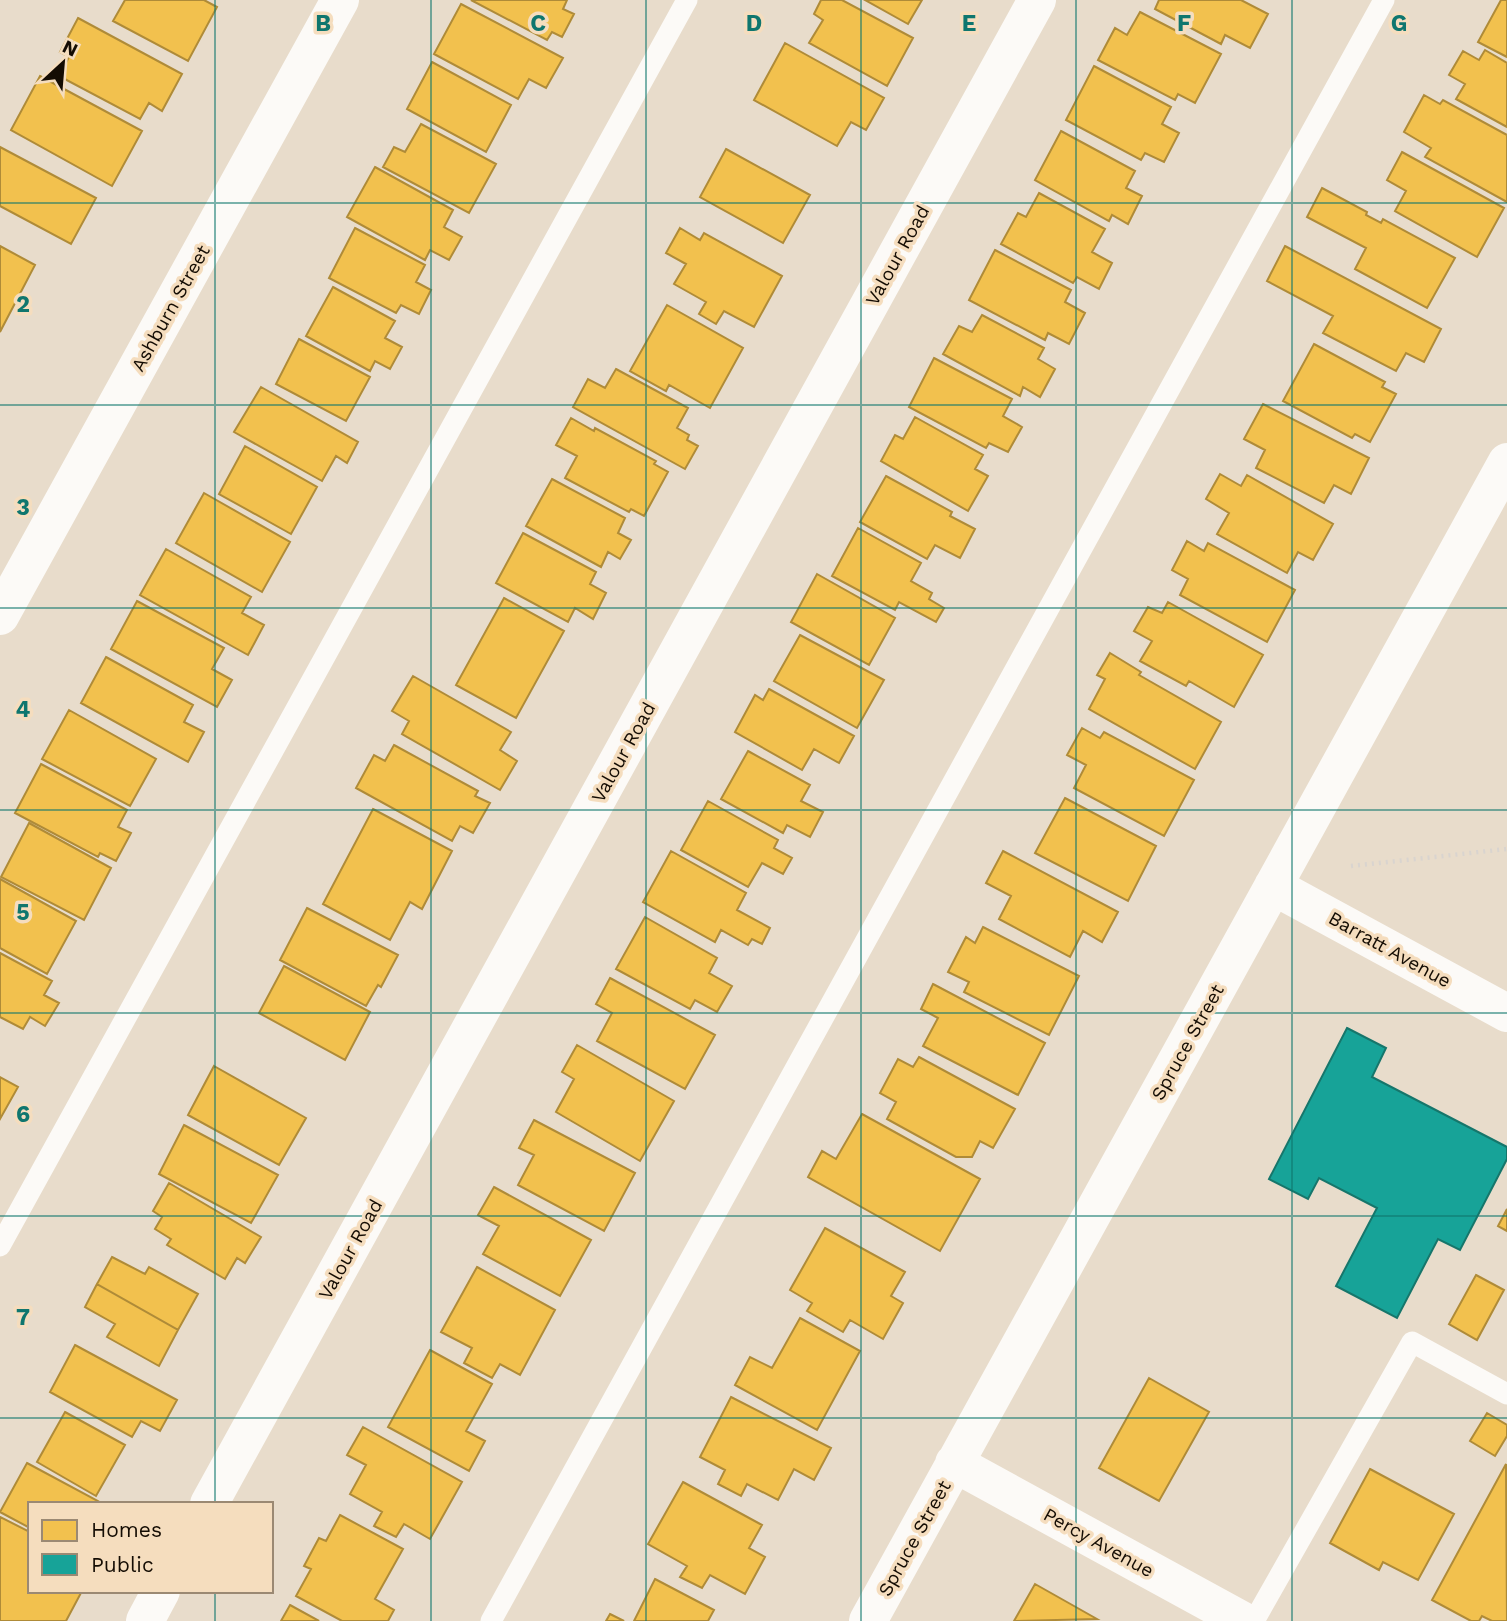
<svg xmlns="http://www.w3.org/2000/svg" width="1507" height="1621" font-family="'Work Sans',sans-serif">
<rect width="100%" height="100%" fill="#e8dccb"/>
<path fill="#f2c14e" stroke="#af8b38" stroke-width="2" d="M125,0H204L217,7L188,61L113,21Z
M471,0H567L563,9L574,14L562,37L552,32L547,40Z
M821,0H842L913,38L887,86L809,43L823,20L814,14Z
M865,0H922L908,24Z
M1159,0H1241L1268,14L1250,48L1225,35L1221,44L1155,9Z
M1501,0H1507V57L1478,42Z
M461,4L563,58L546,88L529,79L518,99L434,54Z
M1140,12L1221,54L1195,103L1178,94L1175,100L1098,60L1115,28L1127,35Z
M78,18L182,74L162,111L149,103L140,119L59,76L69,57L60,52Z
M785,43L884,98L866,130L851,122L837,146L754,100Z
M1485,50L1507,63V127L1456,99L1465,84L1449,75L1463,51L1479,60Z
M432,62L511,105L486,152L407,109Z
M1094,66L1171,107L1162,124L1179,133L1164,162L1145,153L1141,160L1066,120Z
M40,76L142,131L112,186L11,130Z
M1424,95L1440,104L1443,100L1507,135V202L1425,157L1431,148L1404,132Z
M421,124L496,164L469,213L383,167L394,147L405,152Z
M1061,131L1135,171L1126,188L1142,196L1128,224L1112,215L1109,221L1035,180Z
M0,147L96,198L71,244L0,206Z
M726,149L810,195L783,243L700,197Z
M1402,152L1504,208L1477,257L1395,211L1406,191L1387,180Z
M375,167L453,210L444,227L462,237L449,260L430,250L425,260L347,217Z
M1322,188L1367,212L1366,215L1381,223L1383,219L1455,258L1427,308L1355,269L1366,248L1307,217Z
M1039,193L1105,229L1092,252L1112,263L1099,289L1077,277L1073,283L1001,244L1018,213L1026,217Z
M355,228L425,265L416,282L431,290L419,314L401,305L396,313L329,278Z
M680,228L700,240L704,233L782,276L754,327L724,311L716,324L699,314L706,302L674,284L686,264L666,253Z
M0,246L35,265L0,332Z
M1285,246L1441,329L1424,362L1406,353L1396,371L1323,333L1333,316L1267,281Z
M995,250L1071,290L1065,302L1085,313L1069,344L1048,333L1045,340L969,300Z
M333,287L395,321L385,338L402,347L390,369L375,361L370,371L306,336Z
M667,305L743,348L710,408L669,385L666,391L630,371Z
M982,315L1044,348L1038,359L1055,369L1040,397L1023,387L1020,396L943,354L959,326L972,332Z
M299,339L370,377L346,421L276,384Z
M1314,344L1385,382L1382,387L1396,394L1370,442L1355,434L1352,438L1283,401Z
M934,358L1012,399L1003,416L1022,427L1008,452L989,443L986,448L909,407Z
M616,369L688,408L677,428L689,435L687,440L698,446L685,469L573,407L588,379L605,388Z
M261,387L358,442L347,463L336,456L322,481L234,432Z
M1263,404L1369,458L1351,494L1334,485L1324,503L1256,468L1265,450L1244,439Z
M915,417L983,455L975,469L988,476L968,511L881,461L895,435L903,439Z
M571,418L594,431L595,428L656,461L654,464L668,472L644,516L631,509L629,512L565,478L577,456L556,445Z
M245,446L317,487L291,534L219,494Z
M1220,474L1241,486L1247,475L1333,524L1313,560L1298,552L1287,573L1217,534L1229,513L1206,499Z
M886,476L952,512L950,516L975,529L960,558L935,545L927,559L860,522Z
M552,479L625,518L618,533L631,540L620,559L608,552L601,567L526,526Z
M204,493L290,542L262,592L176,543Z
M858,528L921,563L911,581L932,593L929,599L944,608L936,622L899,602L895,610L832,576Z
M523,533L596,572L590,584L606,593L593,619L575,608L568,622L496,583Z
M1187,541L1204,551L1208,543L1295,590L1267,642L1180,595L1188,579L1172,570Z
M166,549L251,597L242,613L264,625L248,655L140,595Z
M817,574L895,618L869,665L791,622Z
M504,598L564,631L516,718L456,685Z
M137,601L224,648L212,669L232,680L217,707L111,649Z
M1168,602L1263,655L1234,707L1189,681L1186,686L1140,661L1152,641L1134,631L1148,607L1162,613Z
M800,635L884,680L857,728L774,681Z
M1110,653L1141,672L1139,675L1221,722L1195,769L1089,709L1105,679L1097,675Z
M106,657L193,705L184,722L204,732L188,762L81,703Z
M413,676L511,732L500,750L517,761L500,790L402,734L409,721L392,711Z
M769,689L854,736L839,763L814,749L802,770L735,732L755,695L763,700Z
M69,710L156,759L130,806L42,759Z
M1082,728L1100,738L1104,732L1194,780L1164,836L1074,788L1086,765L1067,755Z
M394,745L478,791L475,796L490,803L473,833L460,826L452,841L356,788L374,755L385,761Z
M748,751L810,785L801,801L823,812L810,837L787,825L783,833L721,799Z
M41,764L127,810L118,827L131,833L116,861L100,853L98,857L15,813Z
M1065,798L1156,846L1128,901L1035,853Z
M708,801L778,840L774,848L792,858L783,874L762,863L748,887L681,850Z
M373,809L452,851L422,909L410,902L390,940L323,904Z
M29,823L111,868L84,920L1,877Z
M671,851L746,893L737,910L770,928L762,944L752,939L748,945L721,930L715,942L643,902Z
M1003,851L1118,912L1102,942L1083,931L1070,957L999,919L1011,896L986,883Z
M0,879L76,921L47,974L0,948Z
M307,908L398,955L381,987L378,985L366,1006L280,960Z
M645,917L717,958L709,973L732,986L717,1012L695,1000L690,1009L616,969Z
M983,927L1079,976L1049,1035L964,992L969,982L948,972L966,937L975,943Z
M0,953L52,981L44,995L59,1003L45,1026L30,1017L23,1029L0,1017Z
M284,966L370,1012L345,1060L259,1013Z
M610,978L715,1035L685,1089L597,1041L612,1013L596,1004Z
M933,984L1045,1043L1018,1095L923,1046L938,1018L921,1009Z
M577,1045L674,1101L640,1161L556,1112L574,1079L562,1072Z
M919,1057L1015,1109L993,1148L980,1141L972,1157H956L887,1119L896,1102L880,1093L898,1059L913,1067Z
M214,1066L306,1118L279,1165L188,1115Z
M0,1077L18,1087L0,1119Z
M862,1114L980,1179L940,1251L808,1177L822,1151L836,1159Z
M534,1120L635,1173L604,1231L518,1185L534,1155L519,1148Z
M184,1125L278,1175L251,1223L159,1174Z
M169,1183L261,1237L245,1263L237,1258L225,1279L167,1245L171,1239L155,1229L162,1217L153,1211Z
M494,1187L591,1240L560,1296L483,1254L499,1226L478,1215Z
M1507,1209V1231L1498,1226Z
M825,1228L905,1272L891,1296L903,1303L883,1339L850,1320L843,1332L807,1311L812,1303L790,1290Z
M112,1257L145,1274L149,1267L198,1294L178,1330L97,1284Z
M477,1267L555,1310L520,1375L500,1364L492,1378L464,1363L472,1348L441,1332Z
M1476,1275L1504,1290L1477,1340L1449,1324Z
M97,1284L178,1330L159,1366L107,1337L115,1324L85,1307Z
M800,1318L860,1351L817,1430L735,1385L750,1357L772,1368Z
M75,1345L177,1400L160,1431L141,1421L132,1437L50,1392Z
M430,1350L492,1384L466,1431L485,1441L469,1471L388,1427Z
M1149,1378L1209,1412L1159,1501L1099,1468Z
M731,1397L831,1448L814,1480L794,1469L778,1500L747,1484L741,1496L718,1484L725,1470L700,1457Z
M65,1412L125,1445L96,1496L37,1462Z
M1487,1413L1507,1425V1436L1495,1456L1470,1441Z
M363,1427L462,1482L430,1539L404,1524L396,1537L374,1526L382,1512L350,1494L366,1465L347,1455Z
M27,1463L98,1501L96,1504H30V1528L0,1512Z
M1506,1464L1507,1621H1492L1482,1616L1479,1621H1471L1432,1600Z
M1370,1469L1454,1514L1418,1580L1383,1562L1379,1570L1330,1543Z
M683,1482L762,1525L749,1548L765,1557L745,1594L710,1575L702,1588L680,1577L687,1566L648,1544Z
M340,1515L403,1549L375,1599L394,1610L388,1621H342L296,1596L311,1569L304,1566L319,1538L326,1541Z
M0,1517L30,1532V1591H82L66,1621H0Z
M655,1579L714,1610L708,1621H634Z
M1035,1584L1097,1619L1014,1621Z
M290,1605L319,1621H281Z
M610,1614L624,1621H606Z"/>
<path fill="#17a398" stroke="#16766b" stroke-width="2" d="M1347,1028L1386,1048L1372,1077L1507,1147V1159L1460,1250L1438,1239L1397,1318L1336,1286L1377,1208L1319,1178L1308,1199L1269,1179Z"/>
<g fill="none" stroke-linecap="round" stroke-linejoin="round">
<path stroke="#d9d4cf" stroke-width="4.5" stroke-dasharray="2 5" stroke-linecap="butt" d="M1351,866L1507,849"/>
<path stroke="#fcfaf7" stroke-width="21" d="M0,1246L687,0
M491,1621L1384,0
M1254,1621L1412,1342L1507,1394"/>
<path stroke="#fcfaf7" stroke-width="38" d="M0,616L340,0
M1273,886L1507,1013
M954,1463L1243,1621
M209,1504L1037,0
M145,1621L161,1591
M868,1621L1507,462"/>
</g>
<path fill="none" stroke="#0f766e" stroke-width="2" stroke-opacity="0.55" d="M215,0V1504M431,0V1621M646,0V1621M861,0V1621M1076,0V1621M1292,0V1621M0,203H1507M0,405H1507M0,608H1507M0,810H1507M0,1013H1507M0,1216H1507M0,1418H1507M215,1591V1621"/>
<g text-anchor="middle" stroke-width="7" stroke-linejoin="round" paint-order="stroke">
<g font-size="19" fill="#140c03" stroke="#f5ddbe">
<text transform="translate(897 255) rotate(-61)" y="7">Valour Road</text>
<text transform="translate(170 308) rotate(-61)" y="7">Ashburn Street</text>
<text transform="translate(623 752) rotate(-61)" y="7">Valour Road</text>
<text transform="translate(1390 949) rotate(29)" y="7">Barratt Avenue</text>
<text transform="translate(1187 1042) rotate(-61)" y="7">Spruce Street</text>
<text transform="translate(350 1249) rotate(-61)" y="7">Valour Road</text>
<text transform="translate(914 1538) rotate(-61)" y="7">Spruce Street</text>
<text transform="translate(1099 1542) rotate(29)" y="7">Percy Avenue</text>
</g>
</g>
<g font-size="23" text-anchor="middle" font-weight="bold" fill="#0f766e" stroke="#f5ddbe" stroke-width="7" stroke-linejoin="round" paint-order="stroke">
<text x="323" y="31">B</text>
<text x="538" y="31">C</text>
<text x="754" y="31">D</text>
<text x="969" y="31">E</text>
<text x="1184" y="31">F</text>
<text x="1399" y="31">G</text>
<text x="23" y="312">2</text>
<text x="23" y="515">3</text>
<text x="23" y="717">4</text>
<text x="23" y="920">5</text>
<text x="23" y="1122">6</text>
<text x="23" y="1325">7</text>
</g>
<rect x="28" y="1502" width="245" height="91" fill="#f5ddbe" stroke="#9b8973" stroke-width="2"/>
<rect x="42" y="1520" width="35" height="21" fill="#f2c14e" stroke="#9b8973" stroke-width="2"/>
<text x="91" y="1537" font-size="21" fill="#140c03">Homes</text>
<rect x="42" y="1554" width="35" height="21" fill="#17a398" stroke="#9b8973" stroke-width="2"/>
<text x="91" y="1572" font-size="21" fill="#140c03">Public</text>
<g transform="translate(63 63) rotate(26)" stroke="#f5ddbe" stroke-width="5" paint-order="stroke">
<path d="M0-5L12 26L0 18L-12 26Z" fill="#140c03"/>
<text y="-10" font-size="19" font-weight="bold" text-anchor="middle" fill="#140c03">N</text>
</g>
</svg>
